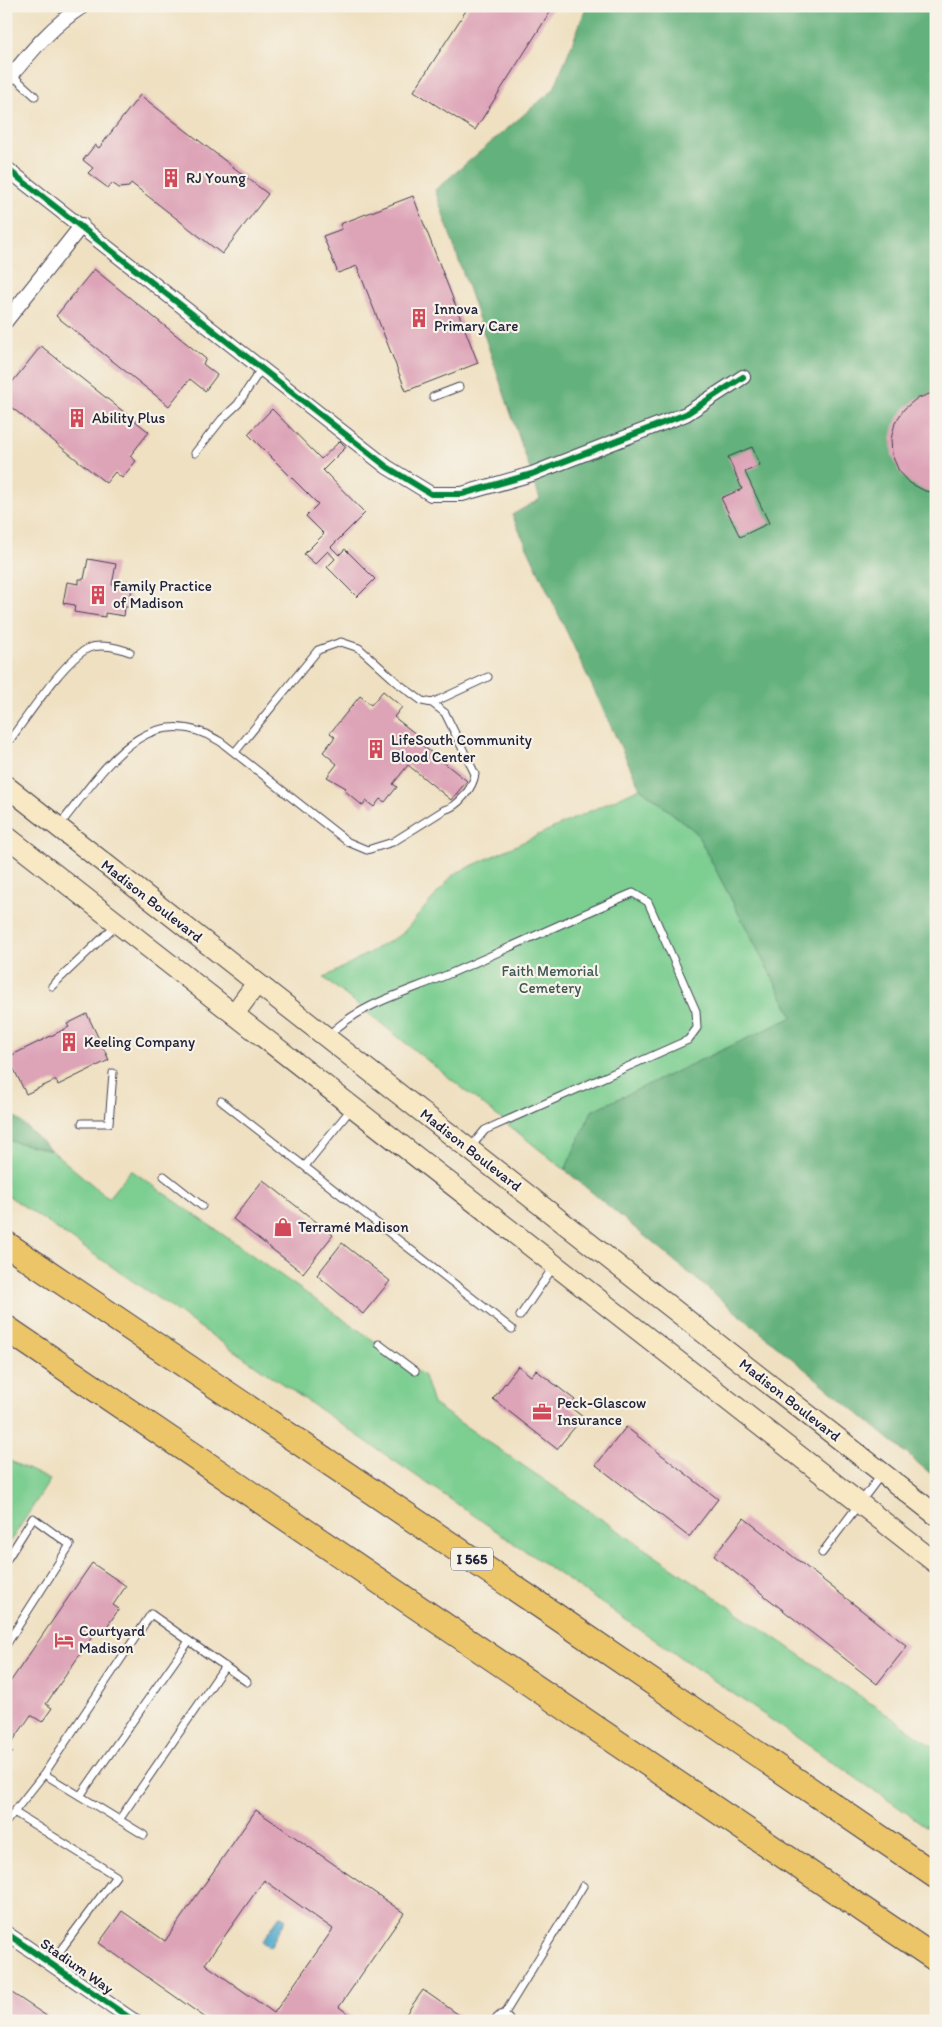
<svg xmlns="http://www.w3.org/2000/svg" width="942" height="2027" font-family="Itim,sans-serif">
<rect width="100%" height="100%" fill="#f7f3e8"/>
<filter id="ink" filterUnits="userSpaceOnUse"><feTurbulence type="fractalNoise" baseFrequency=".02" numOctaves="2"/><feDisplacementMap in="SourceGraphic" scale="10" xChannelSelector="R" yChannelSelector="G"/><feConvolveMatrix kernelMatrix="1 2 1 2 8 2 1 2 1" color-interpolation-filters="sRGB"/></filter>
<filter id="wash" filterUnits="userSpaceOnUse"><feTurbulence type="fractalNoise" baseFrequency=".0096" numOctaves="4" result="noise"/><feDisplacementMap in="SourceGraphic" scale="20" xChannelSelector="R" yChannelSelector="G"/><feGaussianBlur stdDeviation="1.12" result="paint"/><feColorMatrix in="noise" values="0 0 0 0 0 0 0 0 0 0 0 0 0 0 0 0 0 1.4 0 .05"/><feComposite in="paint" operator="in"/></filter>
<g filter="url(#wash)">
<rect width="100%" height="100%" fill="#efe0c1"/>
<path fill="#7bce91" stroke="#4e7866" d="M640,788L696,832L793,1017L592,1111L565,1170L324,978L402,934L454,874Z
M6,1140L51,1150L108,1198L131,1170L424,1376L433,1404L936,1748V1833L6,1194Z
M6,1459L50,1480L6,1548Z"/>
<path fill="#64b17b" stroke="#436a5b" d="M587,6H936V1478L565,1170L592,1111L793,1017L696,832L640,788L512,515L540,499L435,190L554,89Z
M6,1108L51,1150L6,1140Z"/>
<path fill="#4da7cb" stroke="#386483" d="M280,1915L286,1919L270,1947L262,1942Z"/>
<g id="blocks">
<path fill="#dda3b7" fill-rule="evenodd" d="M469,6H554L475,130L414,91Z
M140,95L268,194L222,254L131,183L129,187L119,188L112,183L108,188L88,173L93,168L83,160L95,145L99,148Z
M413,196L478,363L406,391L357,266L338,273L323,236L342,229L340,224Z
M94,269L206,359L203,364L217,375L205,391L190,379L169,406L56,316Z
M41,346L149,432L130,456L136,461L122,478L115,472L106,483L6,403V390Z
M932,393H936V493L925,491L910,483L899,471L892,455L891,439L895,423L904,409L916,399Z
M272,409L321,459L340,441L346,447L323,470L365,513L331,547L339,555L345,549L375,579L357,597L327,567L335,559L328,551L315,564L304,554L324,534L306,516L318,504L248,434Z
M752,447L760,465L745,472L769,523L740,537L721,498L742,489L728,457Z
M88,559L116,564L112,585L132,588L129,607H125L124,616L105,613V617L74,612L75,605L63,603L67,582L79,584V579H84Z
M383,691L402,707L394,717L426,742L423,746L467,781L451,800L408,765L393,784L397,787L385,802L380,799L374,807L366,801L363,806L344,790L346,788L327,777L337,764L323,752L335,737L330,733L360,696L371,705Z
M87,1014L109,1060L58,1085L56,1080L26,1094L8,1057L69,1027L67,1024Z
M263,1180L333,1235L303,1273L233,1219Z
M342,1243L390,1281L363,1314L317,1275Z
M518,1366L531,1376L536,1370L575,1400L570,1407L583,1417L557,1449L493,1399Z
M626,1427L718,1499L689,1537L596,1465Z
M744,1518L907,1646L877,1684L714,1556Z
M92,1563L126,1586L113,1605L119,1609L101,1635L96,1631L46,1704L52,1708L42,1722L31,1715L8,1748L13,1752L6,1761V1688Z
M256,1810L404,1913L339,2007L358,2021H210L99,1943L122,1911L165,1941ZM264,1880L333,1929L274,2013L205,1964Z
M6,1989L54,2021H6Z
M423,1990L459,2015L455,2021H401Z"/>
</g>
</g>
<g filter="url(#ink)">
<use href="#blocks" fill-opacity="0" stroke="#413e4f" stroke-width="1"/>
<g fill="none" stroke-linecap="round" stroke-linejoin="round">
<g stroke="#413e4f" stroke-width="9">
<path id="service" d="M12,75L35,96
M433,397L459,387
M195,453L222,419L238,404L261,369
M432,703L488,677
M6,745C24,722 64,659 89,648C100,643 120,648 130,652
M58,827C101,775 144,694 221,742L348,842L367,850L393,842L444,810C458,807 473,788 475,774L445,713L432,703L422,701L399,684L359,648L341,642L318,650L235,752
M52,986L116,925
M329,1035C361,1003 408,992 449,974C511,947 571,919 633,893L648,902L696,1011L697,1028L688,1040L485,1130L470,1148
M221,1101L512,1329
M82,1123H109L113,1073
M305,1166L351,1109
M164,1176L202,1206
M520,1316L554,1266
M379,1344L415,1371
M822,1553L881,1475
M6,1561L33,1518L70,1545L6,1645
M44,1774L14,1812L116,1876L51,1963
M80,1796L189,1641
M119,1820L225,1666
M6,1822L14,1812
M144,1835L44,1774L151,1614L247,1682
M502,2018L583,1886"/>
</g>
<g stroke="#413e4f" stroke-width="16">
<path id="minor" d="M6,82C29,54 51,26 83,6
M6,168L387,467L431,494H462L532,474L686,414L743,377
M6,321L82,225
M6,1933L134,2021
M499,2021L502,2018L506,2021"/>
</g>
<g stroke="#413e4f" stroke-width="22">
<path id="secondary" d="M6,786L936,1515
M6,836L936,1563
M234,1014L257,983"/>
</g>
<g stroke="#413e4f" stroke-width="27">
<path id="motorway" d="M6,1244L544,1608L936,1876
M6,1328L936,1959"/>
</g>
<use href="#service" stroke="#fff" stroke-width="7"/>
<use href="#minor" stroke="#fff" stroke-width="14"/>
<use href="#secondary" stroke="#f8e8c3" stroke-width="20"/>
<use href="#motorway" stroke="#edc569" stroke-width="25"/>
<g stroke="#f7f3e8" stroke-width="9">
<path id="cycleway" d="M6,168L387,467L431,494H462L532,474L686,414L743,377
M6,1933L134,2021"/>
</g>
<use href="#cycleway" stroke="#00873e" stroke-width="6"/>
</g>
</g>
<defs>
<g id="building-bare" transform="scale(1.5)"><path d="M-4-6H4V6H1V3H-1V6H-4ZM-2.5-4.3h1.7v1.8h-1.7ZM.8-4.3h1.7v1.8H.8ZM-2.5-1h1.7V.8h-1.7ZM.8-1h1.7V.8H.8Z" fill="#d1495b" stroke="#f7f3e8" stroke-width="2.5" paint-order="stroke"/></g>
<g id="shop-bare" transform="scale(1.5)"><path d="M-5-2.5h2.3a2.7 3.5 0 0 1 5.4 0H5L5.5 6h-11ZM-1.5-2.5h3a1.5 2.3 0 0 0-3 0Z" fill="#d1495b" stroke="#f7f3e8" stroke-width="2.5" paint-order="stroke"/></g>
<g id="office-bare" transform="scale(1.5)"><path d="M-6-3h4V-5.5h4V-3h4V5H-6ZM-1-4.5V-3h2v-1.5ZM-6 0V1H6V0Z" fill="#d1495b" stroke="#f7f3e8" stroke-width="2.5" paint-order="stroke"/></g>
<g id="hotel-bare" transform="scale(1.5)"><path d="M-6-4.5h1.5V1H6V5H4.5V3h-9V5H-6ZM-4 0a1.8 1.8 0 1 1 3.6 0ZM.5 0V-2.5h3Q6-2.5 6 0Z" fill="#d1495b" stroke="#f7f3e8" stroke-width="2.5" paint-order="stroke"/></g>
</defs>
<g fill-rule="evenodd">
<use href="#building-bare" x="171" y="178"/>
<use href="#building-bare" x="419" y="318"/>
<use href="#building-bare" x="77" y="418"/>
<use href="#building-bare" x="98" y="595"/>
<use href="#building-bare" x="376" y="749"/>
<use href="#building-bare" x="69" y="1042"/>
<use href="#shop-bare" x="283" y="1227"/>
<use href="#office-bare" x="542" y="1412"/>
<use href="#hotel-bare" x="64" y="1640"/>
</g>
<g text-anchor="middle" stroke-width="4.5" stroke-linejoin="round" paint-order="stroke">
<rect fill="#f7f3e8" stroke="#62616f" stroke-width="1" x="451" y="1547.5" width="42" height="23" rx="4"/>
<g font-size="14" font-weight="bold" fill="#22223b">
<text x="472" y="1564">I 565</text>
</g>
<g font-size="15" fill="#22223b" stroke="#f7f3e8" text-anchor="start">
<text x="186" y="183">RJ Young</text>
<text x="434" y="314">Innova<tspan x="434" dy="17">Primary Care</tspan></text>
<text x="92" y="423">Ability Plus</text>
<text x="113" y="591">Family Practice<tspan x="113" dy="17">of Madison</tspan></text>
<text x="391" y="745">LifeSouth Community<tspan x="391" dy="17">Blood Center</tspan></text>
<text x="84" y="1047">Keeling Company</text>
<text x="298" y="1232">Terramé Madison</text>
<text x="557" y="1408">Peck-Glascow<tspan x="557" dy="17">Insurance</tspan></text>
<text x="79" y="1636">Courtyard<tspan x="79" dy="17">Madison</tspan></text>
</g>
<g font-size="15" fill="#22223b" stroke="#f7f3e8">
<text transform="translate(152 901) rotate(38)" y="5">Madison Boulevard</text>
<text transform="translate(471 1150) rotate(38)" y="5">Madison Boulevard</text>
<text transform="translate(790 1400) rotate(38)" y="5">Madison Boulevard</text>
<text transform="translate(77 1966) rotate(35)" y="5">Stadium Way</text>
</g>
<g font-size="15" fill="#3d5655" stroke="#f7f3e8">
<text x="550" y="976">Faith Memorial<tspan x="550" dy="17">Cemetery</tspan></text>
</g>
</g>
<rect width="942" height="2027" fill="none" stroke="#f7f3e8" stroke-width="25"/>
</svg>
